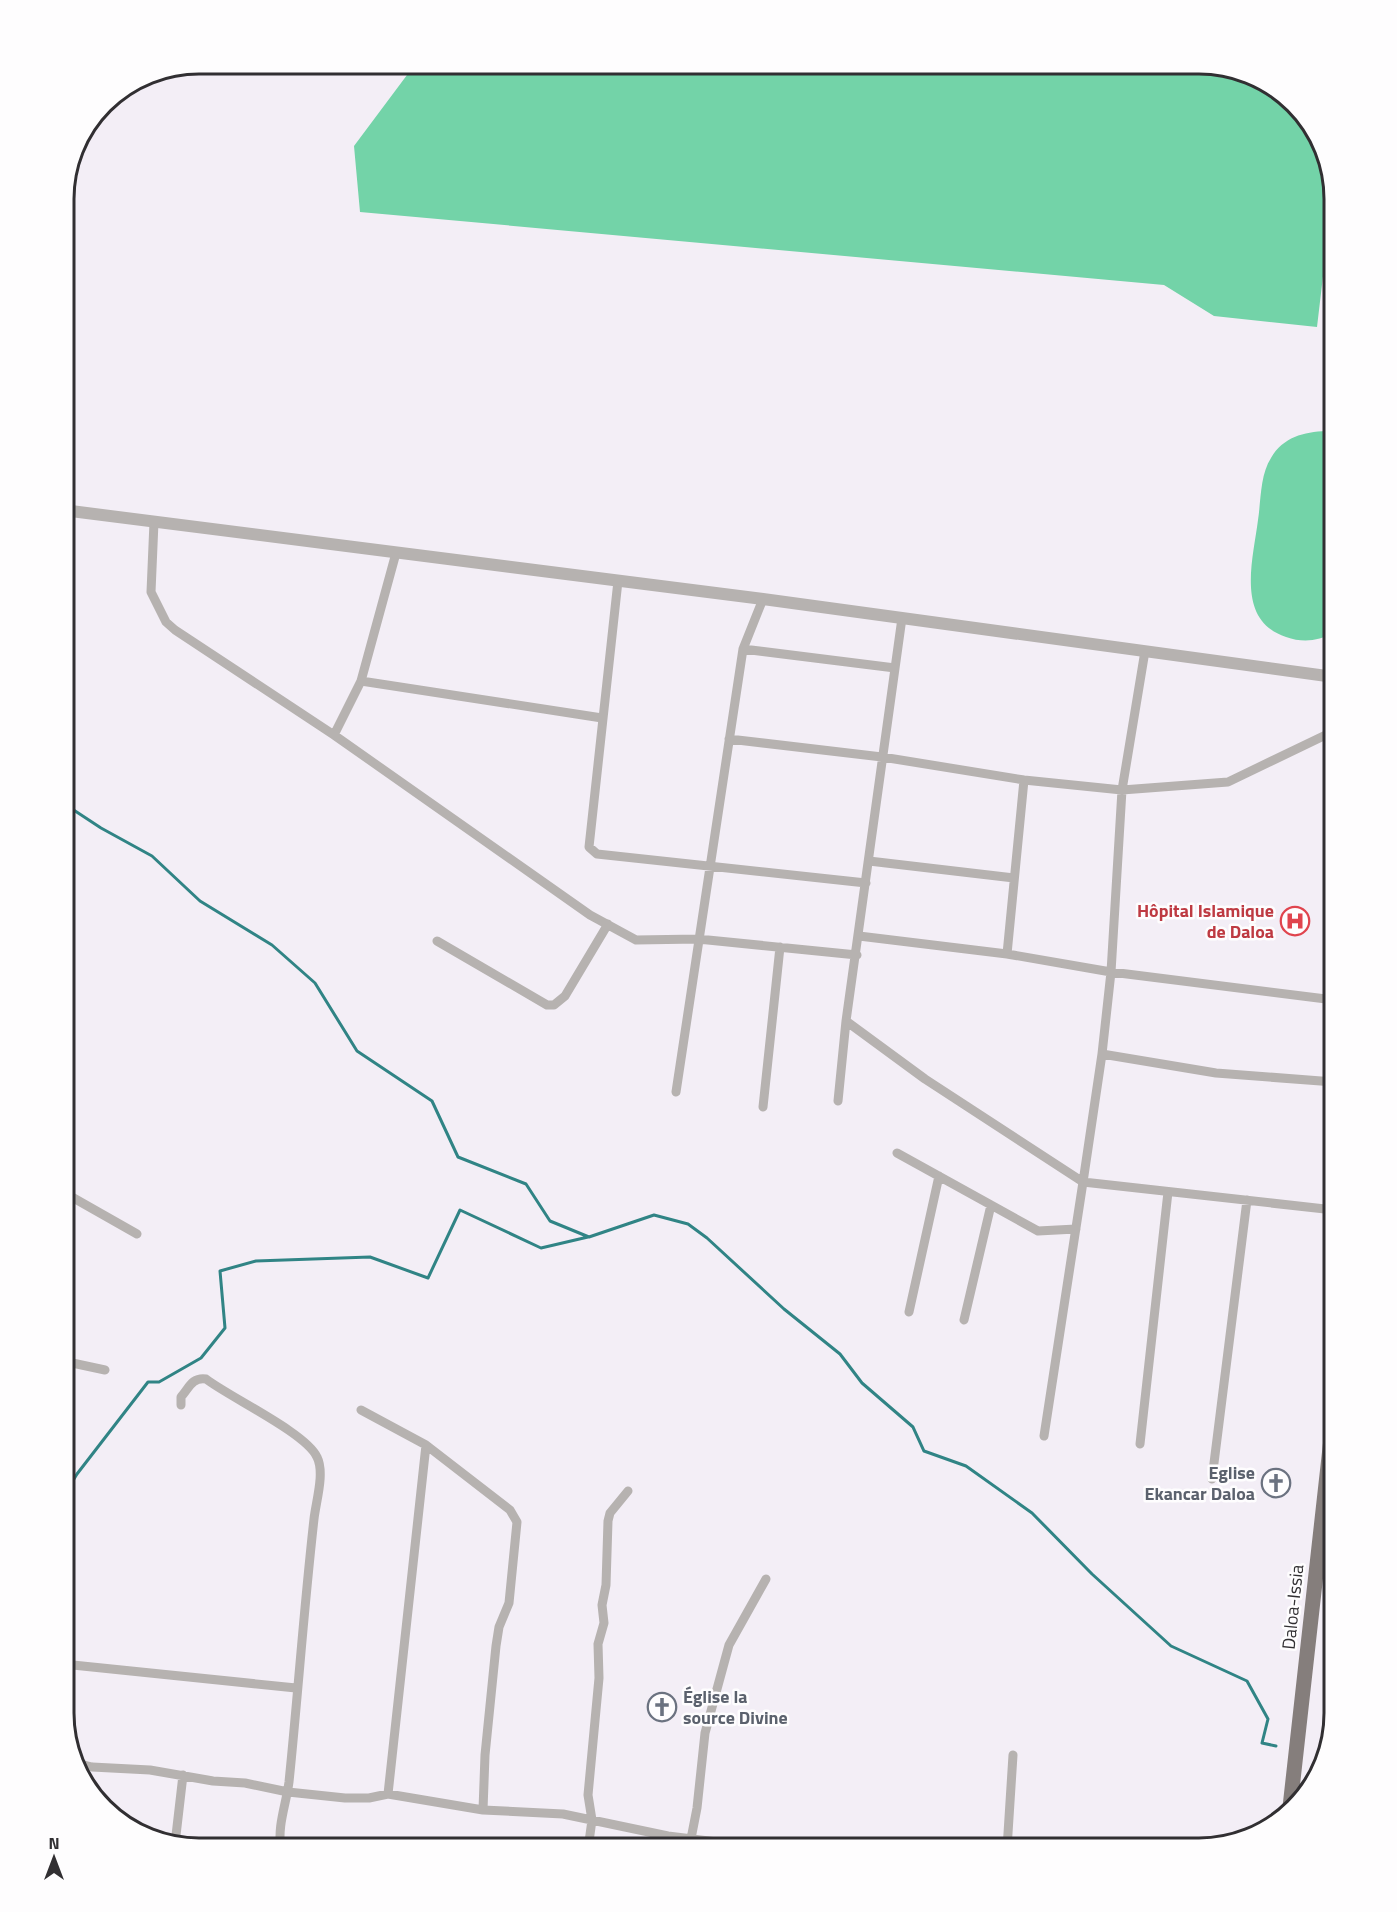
<svg xmlns="http://www.w3.org/2000/svg" width="1397" height="1912" font-family="'Titillium Web',sans-serif">
<rect width="100%" height="100%" fill="#f3eef6"/>
<path fill="#73d3a8" d="M483,63H1207L1267,81L1316,130L1334,199V217H1330L1317,327L1214,316L1164,285L360,212L354,146L407,75Z
M1326,431L1334,434V633C1318,641 1303,643 1286,637C1235,620 1253,560 1258,520C1261,501 1260,475 1271,458C1283,437 1304,432 1326,431Z"/>
<g fill="none" stroke-linecap="round" stroke-linejoin="round">
<path stroke="#308485" stroke-width="3" d="M63,803L101,828L152,856L200,901L272,945L315,983L357,1051L432,1101L458,1157L526,1184L550,1221L589,1237L654,1215L688,1224L707,1238L784,1309L840,1354L862,1383L913,1427L924,1451L966,1466L1032,1513L1092,1574L1171,1646L1247,1681L1268,1719L1262,1743L1276,1746
M63,1497L77,1474L148,1382H159L201,1358L225,1328L220,1271L256,1261L370,1257L428,1278L460,1210L541,1248L588,1237
M1317,1758L1321,1761"/>
<path stroke="#b6b2b0" stroke-width="9" d="M154,522L151,592L166,622L175,630L334,735L590,915L636,940L698,939L857,955
M618,581L589,847L597,854L866,883
M743,649L895,668
M1145,651L1122,790L1111,972L1102,1054L1083,1182L1334,1210
M361,681L602,718
M334,735L361,681L396,553
M729,739L882,757L1024,780L1122,790L1228,782L1334,731
M869,861L1014,878
M859,936L1007,954L1111,972L1334,1000
M437,941L547,1005H554L565,996L608,924
M1007,954L1024,780
M846,1021L925,1079L1083,1182L1044,1436
M1102,1054L1216,1073L1334,1082
M676,1092L743,649L763,599
M838,1101L846,1021L902,618
M763,1107L780,947
M897,1153L1038,1231L1076,1229
M63,1192L137,1234
M909,1312L939,1176
M964,1320L991,1205
M63,1361L105,1370
M181,1405V1397C189,1388 192,1377 206,1379C231,1398 306,1433 317,1457C325,1473 316,1501 314,1519C304,1607 298,1694 289,1782C286,1805 277,1826 281,1849
M361,1410L426,1445L510,1510L517,1522L509,1603L499,1627L496,1646L485,1755L483,1810
M1140,1444L1168,1192
M1212,1479L1247,1200
M1319,1550L1334,1552
M63,1622L70,1562
M63,1664L296,1688
M76,1763L92,1767L150,1770L213,1781L245,1783L288,1792L345,1798H369L388,1794L483,1810L563,1814L668,1836L774,1849
M388,1794L426,1445
M175,1844L183,1775
M588,1849L592,1820L588,1795L599,1678L598,1644L604,1623L602,1605L606,1585L608,1521L610,1513L628,1491
M689,1849L697,1808L705,1733L729,1645L766,1579
M1007,1849L1013,1755"/>
<path stroke="#b6b2b0" stroke-width="12" d="M63,510L763,599L1334,677"/>
<path stroke="#857e7c" stroke-width="15" d="M1290,1807L1334,1412"/>
</g>
<defs>
<g id="hospital-ring" transform="scale(1.5)"><circle r="9.5" fill="#fefdfe" stroke="#e0444e" stroke-width="1.5"/><path d="M-5-5h3v3.5h4V-5h3V5h-3V1.5h-4V5h-3Z" fill="#e0444e"/></g>
<g id="church-ring" transform="scale(1.5)"><circle r="9.5" fill="#fefdfe" stroke="#6b7280" stroke-width="1.5"/><path d="M-1.2-6h2.4v3.5h3.3v2.4h-3.3V6h-2.4V-.1h-3.3v-2.4h3.3Z" fill="#6b7280"/></g>
</defs>
<g fill-rule="evenodd">
<use href="#hospital-ring" x="1295" y="921"/>
<use href="#church-ring" x="1276" y="1483"/>
<use href="#church-ring" x="662" y="1707"/>
</g>
<g text-anchor="middle" stroke-width="5" stroke-linejoin="round" paint-order="stroke">
<g font-size="18" font-weight="bold" fill="#be3a42" stroke="#fefdfe" text-anchor="end">
<text x="1274" y="917">Hôpital Islamique<tspan x="1274" dy="21">de Daloa</tspan></text>
</g>
<g font-size="18" font-weight="bold" fill="#5b616d" stroke="#fefdfe" text-anchor="end">
<text x="1255" y="1479">Eglise<tspan x="1255" dy="21">Ekancar Daloa</tspan></text>
<text x="683" y="1703" text-anchor="start">Église la<tspan x="683" dy="21">source Divine</tspan></text>
</g>
<g font-size="18" fill="#312f32" stroke="#fefdfe">
<text transform="translate(1293 1607) rotate(-84)" y="6">Daloa-Issia</text>
</g>
</g>
<path d="M0 0H1397V1912H0ZM199 74H1199A125 125 0 0 1 1324 199V1713A125 125 0 0 1 1199 1838H199A125 125 0 0 1 74 1713V199A125 125 0 0 1 199 74Z" fill="#fefdfe" fill-rule="evenodd"/>
<path fill="none" stroke="#312f32" stroke-width="3" d="M199 74H1199A125 125 0 0 1 1324 199V1713A125 125 0 0 1 1199 1838H199A125 125 0 0 1 74 1713V199A125 125 0 0 1 199 74Z"/>
<g transform="translate(54 1858)" stroke="#fefdfe" stroke-width="4.5" paint-order="stroke">
<path d="M0-4.5L10 22L0 15L-10 22Z" fill="#312f32"/>
<text y="-9" font-size="16" font-weight="bold" text-anchor="middle" fill="#312f32">N</text>
</g>
</svg>
